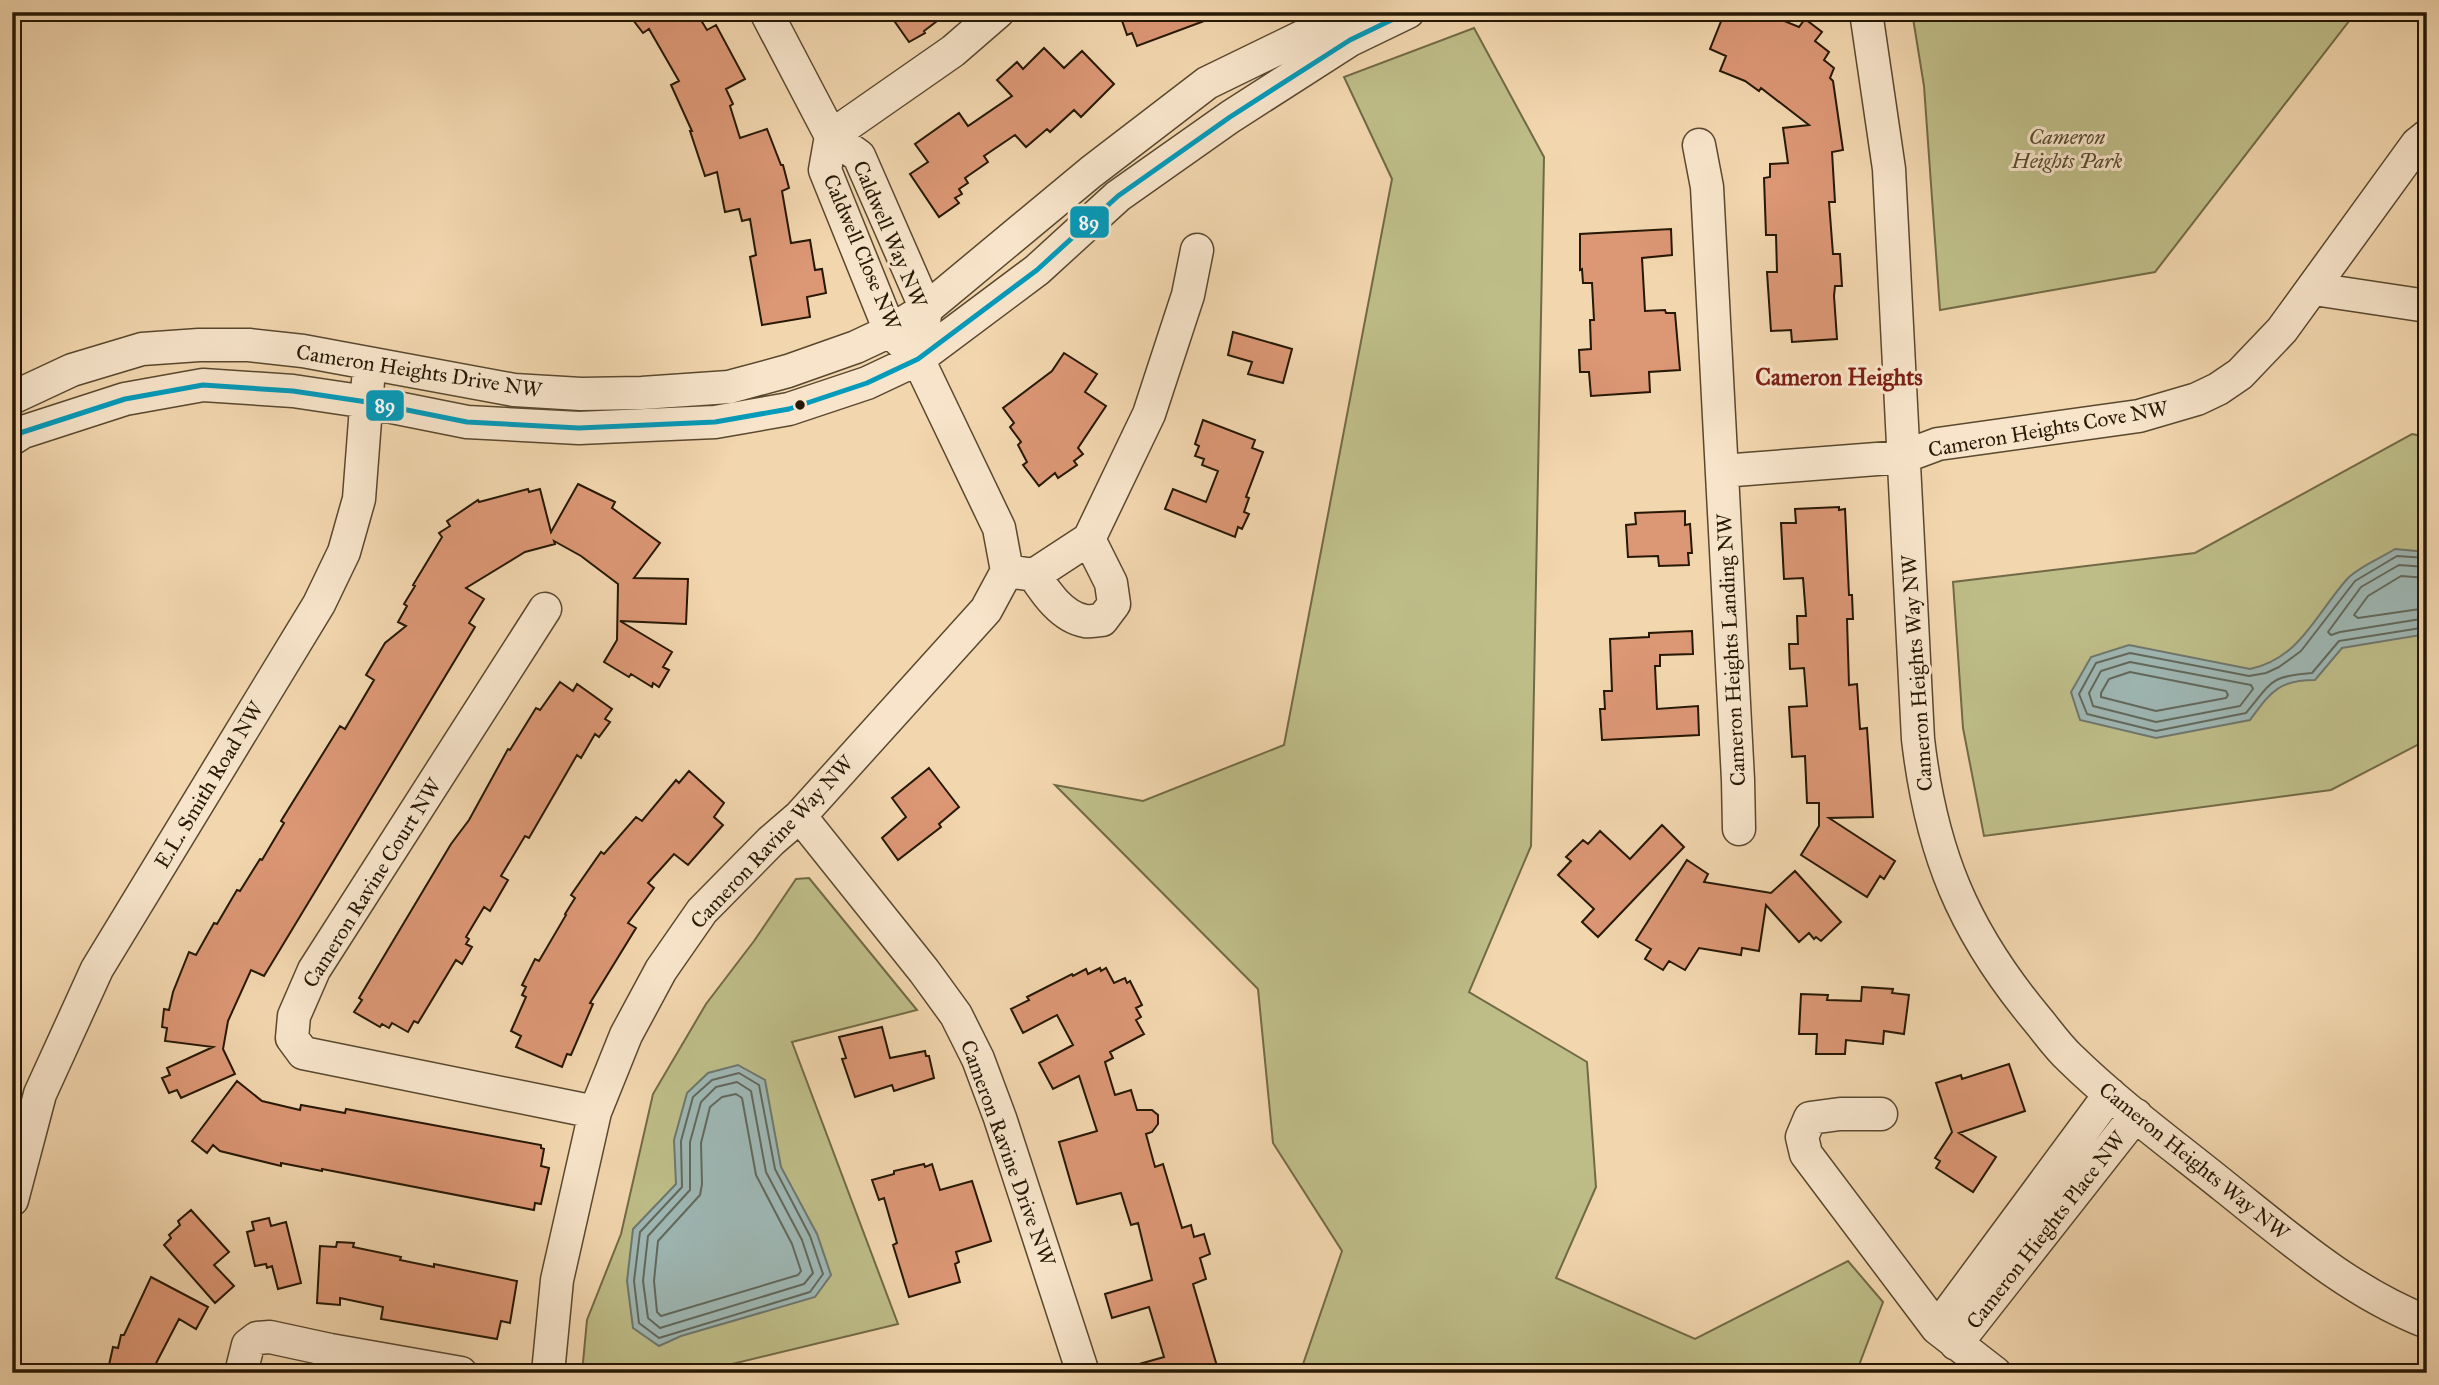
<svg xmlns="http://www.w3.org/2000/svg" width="2439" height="1385" font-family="'IM FELL Great Primer',serif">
<rect width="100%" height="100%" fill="#f2d6ae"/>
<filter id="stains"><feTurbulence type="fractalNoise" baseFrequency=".00286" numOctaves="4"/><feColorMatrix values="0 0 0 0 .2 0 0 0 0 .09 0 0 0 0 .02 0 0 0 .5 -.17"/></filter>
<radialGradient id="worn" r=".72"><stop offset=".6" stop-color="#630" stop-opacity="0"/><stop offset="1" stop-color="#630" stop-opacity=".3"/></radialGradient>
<path fill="#bebd88" stroke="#726a46" stroke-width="2" d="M1912,12H2356L2155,272L1940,310L1924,86Z
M1474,28L1544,157L1531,846L1469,992L1587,1062L1596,1187L1556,1278L1695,1339L1848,1261L1883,1302L1856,1373H1300L1342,1251L1273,1143L1258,989L1055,785L1143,801L1284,745L1392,179L1344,77Z
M2412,434L2427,437V740L2331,790L1984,836L1963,728L1953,582L2195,553Z
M809,878L917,1010L792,1042L898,1324L695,1373H582L587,1320L621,1234L653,1094L706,1004L754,941L796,879Z"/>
<path fill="#9eb7b4" stroke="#6e776e" stroke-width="2" d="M2395,549L2427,552V634L2342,648L2315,680C2278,680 2271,692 2250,720L2156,738L2080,720L2071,692L2091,657L2129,645L2250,669C2300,659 2317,612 2348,578C2360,566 2381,558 2395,549Z
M738,1065L765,1080L781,1167L817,1234L831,1275L815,1297L681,1336L659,1346L633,1328L627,1281L633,1229L676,1184L674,1140L687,1093L708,1073Z"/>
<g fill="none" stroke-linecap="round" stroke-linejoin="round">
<path stroke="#62685c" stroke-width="2" d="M2427,558L2397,556L2355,581L2301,651L2279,667L2266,673L2249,676L2130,653L2096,663L2079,694L2087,714L2156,731L2246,713C2272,682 2269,676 2312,673L2339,641L2427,627
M2427,567L2399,565L2361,587L2328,632L2331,635L2340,632L2427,618
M2427,578L2401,576L2368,596L2354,615L2358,618L2427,608
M2130,662L2251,685L2253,689L2240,706L2156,722L2093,706L2089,693L2101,671Z
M2130,672L2226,691L2228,695L2226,698L2156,711L2101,697V693L2109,679Z
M739,1073L759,1085L775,1169L810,1236L823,1274L810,1292L659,1338L639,1323L634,1281L640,1232L682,1187L681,1141L693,1097L712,1080Z
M737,1082L751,1091L766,1172L802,1240L813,1273L804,1284L660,1328L648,1318L643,1281L648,1236L690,1190V1142L701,1102L716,1087Z
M736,1094L742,1098L756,1175L792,1244L801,1271L798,1275L661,1316L657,1312L654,1281L658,1241L700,1195L702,1184L701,1143L710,1107L722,1097Z"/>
</g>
<path fill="#dc9775" stroke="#261804" stroke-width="2" d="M627,12H696L707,30L716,25L745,79L726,89L733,104L730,106L740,138L767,129L781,165H783L789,188L782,191L791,243L810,240L815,270L822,269L826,293L807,297L810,317L762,325L750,257L756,255L750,219L742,221L739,209L725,212L717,172L705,176L690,131H692L671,85L679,81L649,29L643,33Z
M888,12H949L924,31L925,33L909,42Z
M1119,12H1223V14L1137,46L1132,33L1127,35Z
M1736,12H1762L1799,27L1805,19L1822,32L1815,41L1829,52L1824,60L1834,68L1830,78L1833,81L1843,150L1832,152L1835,202H1829L1833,254H1840L1842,286H1835L1834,296L1837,339L1792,342L1791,330L1771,331L1767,272H1777L1776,235H1766L1764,178L1770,177V164L1788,163L1783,128L1809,125L1761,88L1759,91L1745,81L1720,71L1726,56L1710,49L1724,14L1734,18Z
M1044,48L1064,68L1082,51L1114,84L1081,117L1074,110L1050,132L1047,129L1026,147L1015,135L984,156L988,162L965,178L968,183L959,189L962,194L955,198L959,203L939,217L910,174L928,162L915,144L959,113L968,126L1012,96L997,80L1017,62L1023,69Z
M1671,229L1672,255L1642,258L1645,311L1665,310L1666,313H1675L1680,370L1649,372L1650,392L1591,396L1589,372H1580L1579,350L1591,349L1590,320H1594L1592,283H1583L1582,269L1580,270V234Z
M1233,332L1292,349L1283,383L1248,374L1252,362L1228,355Z
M1064,353L1097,374L1085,392L1106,406L1078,448L1083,454L1074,461L1077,465L1058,478L1055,473L1039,486L1023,465L1027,462L1018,445L1021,442L1010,427L1014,423L1003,408L1052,371Z
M1203,420L1255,440L1252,448L1263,452L1246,497L1249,498L1244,512L1249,514L1242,529L1238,527L1235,537L1165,509L1173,489L1206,502L1218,471L1202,465L1204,459L1195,456L1199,446L1195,444Z
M578,484L615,502L612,508L660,543L634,578L688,579L686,624L620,621L672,652L663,667L669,670L659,687L653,683L652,687L631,674L629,677L604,662L617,640L618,584L581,556L554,541L555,544L525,552L466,588L484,599L469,623L475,627L264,976L251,970L228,1021L223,1049L235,1074L181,1098L177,1090L169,1093L162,1078L170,1075L167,1068L213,1047L165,1041L167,1028L162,1027L164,1009L169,1010L173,992L189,952L196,955L214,923L217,924L237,890L240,891L260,859L262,860L284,823L281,821L340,726L345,729L374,680L366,675L385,643L406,626L398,622L407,606L404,604L415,586L413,585L442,537L439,533L450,526L447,521L478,500L479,502L528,489L529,492L540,489L551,532Z
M1839,507V510L1845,509L1849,595H1852L1853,619H1847L1849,685L1857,684L1860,729L1867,728L1873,817L1829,818L1895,861L1884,879L1880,876L1867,897L1801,855L1819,826V803H1807L1805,756L1792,757L1789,707L1807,706L1804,668L1790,669L1789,644H1798L1797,616H1806L1803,578L1784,579L1781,523H1796L1795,509Z
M1685,511V525L1690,524L1692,553H1688L1689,565L1659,566L1658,556L1628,557L1626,525L1636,524L1635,513Z
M1692,631L1693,654L1660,655V666H1655L1657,709L1698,706L1699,735L1602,740L1600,709H1605L1604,691H1612L1610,639L1649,637V633Z
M560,682L573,691L577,684L612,709L605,719L610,722L599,737L595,734L581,758L577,755L529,838L525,836L501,876L508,880L490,911L484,907L466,937L469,939L466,944L472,947L462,964L456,960L418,1023L414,1021L408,1032L392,1023L389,1028L382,1024L380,1027L354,1012L362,1000L359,998L451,844L469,820L508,749L510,750L536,708L540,710Z
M929,768L959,807L939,824L941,827L898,860L882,838L906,817L892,798Z
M689,771L724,803L714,817L723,825L688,865L674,854L648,883L654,888L628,923L636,928L590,1003L593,1004L571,1055L567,1054L562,1067L516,1047L521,1036L511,1031L526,997L522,995L526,987L522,985L535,959L539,961L566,915L565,914L575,898L571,895L601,852L604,854L636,817L642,821L676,780L679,783Z
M1662,825L1684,847L1598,937L1582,922L1594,909L1558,875L1571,861L1566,857L1583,840L1588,844L1600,831L1630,859Z
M1687,860L1708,874L1704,882L1771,893L1795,871L1841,922L1821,941L1816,937L1814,939L1809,933L1799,942L1766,905L1759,951L1742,948L1741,955L1699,948L1685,970L1669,961L1663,970L1645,959L1651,949L1636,940Z
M1100,968L1101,971L1106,968L1114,983L1125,978L1127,983L1130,981L1142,1005L1136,1008L1141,1017L1136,1020L1144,1034L1110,1052L1113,1058L1105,1062L1115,1095L1131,1090L1137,1110H1152L1158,1115V1124L1152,1132L1146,1134L1155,1167L1163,1164L1182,1228L1191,1225L1194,1237L1204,1234L1210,1254L1200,1258L1206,1279L1193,1284L1219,1373H1126L1125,1368L1164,1357L1149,1307L1112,1318L1105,1294L1152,1280L1138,1223L1131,1225L1121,1193L1077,1204L1059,1142L1097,1131L1079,1076L1053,1089L1039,1063L1073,1045L1057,1015L1023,1033L1011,1009L1029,1000L1027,997L1072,974L1073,976L1086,969L1088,974Z
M1862,987L1893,989L1892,993L1909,995L1904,1034L1884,1031L1883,1044L1846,1040L1845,1054H1816L1817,1034H1799L1801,994L1828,995L1827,1000L1861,1001Z
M882,1027L890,1058L925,1051L926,1056H929L934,1078L894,1091L892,1085L855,1097L842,1059L846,1058L839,1037Z
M2009,1064L2025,1111L1959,1133L1996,1157L1973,1192L1936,1168L1940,1161L1935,1158L1952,1132L1936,1083L1961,1075L1962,1079Z
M237,1081L262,1101L300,1110L301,1105L345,1113L346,1109L541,1145V1148L544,1149L541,1166L549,1168L541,1204L535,1203L534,1210L322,1169V1171L281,1163V1166L220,1151L213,1145L207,1153L192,1141Z
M924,1164L925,1167L932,1164L940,1190L972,1181L991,1241L956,1252L959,1262L955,1264L960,1282L909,1297L893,1245L897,1243L884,1198L879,1200L872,1180L894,1174V1171Z
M191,1210L229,1252L214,1265L234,1286L215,1303L164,1245L171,1238L169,1235L180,1225L178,1221Z
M269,1218L271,1226L286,1222L301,1283L278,1289L272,1266L267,1268L266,1264L255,1266L247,1232L254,1230L252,1222Z
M337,1242L354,1243L353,1247L401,1257L400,1260L434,1267V1264L517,1281L510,1323L501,1321L497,1339L381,1319L383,1307L340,1298V1305L317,1303L320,1246L336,1247Z
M151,1277L208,1307L196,1329L179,1319L151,1373H113L114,1366L109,1365L113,1347L118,1348L121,1335H124Z"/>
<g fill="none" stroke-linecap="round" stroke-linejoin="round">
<g stroke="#59482e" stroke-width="35">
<path id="minor" d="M766,12L831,136L859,156L926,309L923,329
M1866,12L1889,169L1918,739C1931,852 1963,930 2036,1018C2047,1031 2057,1046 2070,1058C2118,1105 2173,1145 2225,1187C2289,1238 2350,1292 2427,1322
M1699,145L1707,187L1738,780L1739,829
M2314,289L2427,306
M12,398L72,370L142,349L199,345H249L303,351L514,390L581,394L642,393L729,387L788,371L856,347L890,331L926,309L1091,172L1207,83L1353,12
M12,439L23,432L125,399L203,385L293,391L367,402L467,422L579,428L715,422L789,409L867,383L918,359L1037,270L1118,196L1230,117L1350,40L1408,12
M1722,471L1903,457L1938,444L2139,416L2197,399L2218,389L2240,374L2282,330L2417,144L2427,136
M1007,571L1034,575L1089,539L1149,414L1188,295L1197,250
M1034,575C1046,593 1062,617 1085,621C1090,622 1097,620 1102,620L1114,604L1111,583L1089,539
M545,609L314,970L294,1016L292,1038L303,1053L595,1112
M800,816L924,971L956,1015L978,1059L1000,1118L1083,1373
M1881,1114H1840L1810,1118L1802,1137L1806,1154L1937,1328L1995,1373
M12,1200L40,1094L97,969L319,604L344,552L359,499L368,381
M1937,1328L2110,1094
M1956,1344L2136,1115
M241,1373L248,1345L257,1338L270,1337L330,1350L461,1373
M548,1373L557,1280L595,1112L626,1035L661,970L702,911L771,841L800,816L986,610L1007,571L999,528L918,359L890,331L825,170L831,136L953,51L998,12"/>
</g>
<use href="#minor" stroke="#f7e4ca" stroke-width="32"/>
<g stroke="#f7e4ca" stroke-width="10">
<path id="bus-1" d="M12,439L23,432L125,399L203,385L293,391L367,402L467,422L579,428L715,422L789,409L867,383L918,359L1037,270L1118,196L1230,117L1350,40L1408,12"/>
</g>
<use href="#bus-1" stroke="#049aba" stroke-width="5"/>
</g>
<circle fill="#261804" stroke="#f7e4ca" stroke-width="2.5" cx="800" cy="405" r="6"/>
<g text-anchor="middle" stroke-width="6" stroke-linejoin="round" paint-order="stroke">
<g font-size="21" font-style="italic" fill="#544a2c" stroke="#f7e4ca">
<text x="2067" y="144">Cameron<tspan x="2067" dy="24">Heights Park</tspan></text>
</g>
<g font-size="21" fill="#261804" stroke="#f7e4ca">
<text transform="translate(890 234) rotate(67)" y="7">Caldwell Way NW</text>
<text transform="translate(862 252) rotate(67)" y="7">Caldwell Close NW</text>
<text transform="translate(419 371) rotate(9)" y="7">Cameron Heights Drive NW</text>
<text transform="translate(2048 429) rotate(-10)" y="7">Cameron Heights Cove NW</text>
<text transform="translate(1731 650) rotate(-93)" y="7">Cameron Heights Landing NW</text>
<text transform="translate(1917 673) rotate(-94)" y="7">Cameron Heights Way NW</text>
<text transform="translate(209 785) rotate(-59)" y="7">E.L. Smith Road NW</text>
<text transform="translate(772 842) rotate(-47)" y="7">Cameron Ravine Way NW</text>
<text transform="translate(372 883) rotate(-58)" y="7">Cameron Ravine Court NW</text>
<text transform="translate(1008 1153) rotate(70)" y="7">Cameron Ravine Drive NW</text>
<text transform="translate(2194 1161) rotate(39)" y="7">Cameron Heights Way NW</text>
<text transform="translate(2046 1230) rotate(-52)" y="7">Cameron Hieghts Place NW</text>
</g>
<g font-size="23" font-weight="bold" fill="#7a1f14" stroke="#f7e4ca">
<text x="1839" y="385">Cameron Heights</text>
</g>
</g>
<g stroke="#f7e4ca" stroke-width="2.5">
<rect x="1069" y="205" width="41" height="34" rx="7" fill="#049aba"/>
<rect x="365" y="389" width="40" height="33" rx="7" fill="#049aba"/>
</g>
<g font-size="19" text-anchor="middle" font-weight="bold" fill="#fff">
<text x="1089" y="229">89</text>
<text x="385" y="412">89</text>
</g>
<rect width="2439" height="1385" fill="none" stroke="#f2d6ae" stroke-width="42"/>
<rect x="14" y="14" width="2411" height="1357" fill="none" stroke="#261804" stroke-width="3.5"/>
<rect x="21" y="21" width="2397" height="1343" fill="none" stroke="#261804" stroke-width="2"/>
<rect width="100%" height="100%" filter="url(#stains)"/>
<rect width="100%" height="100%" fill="url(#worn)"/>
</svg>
